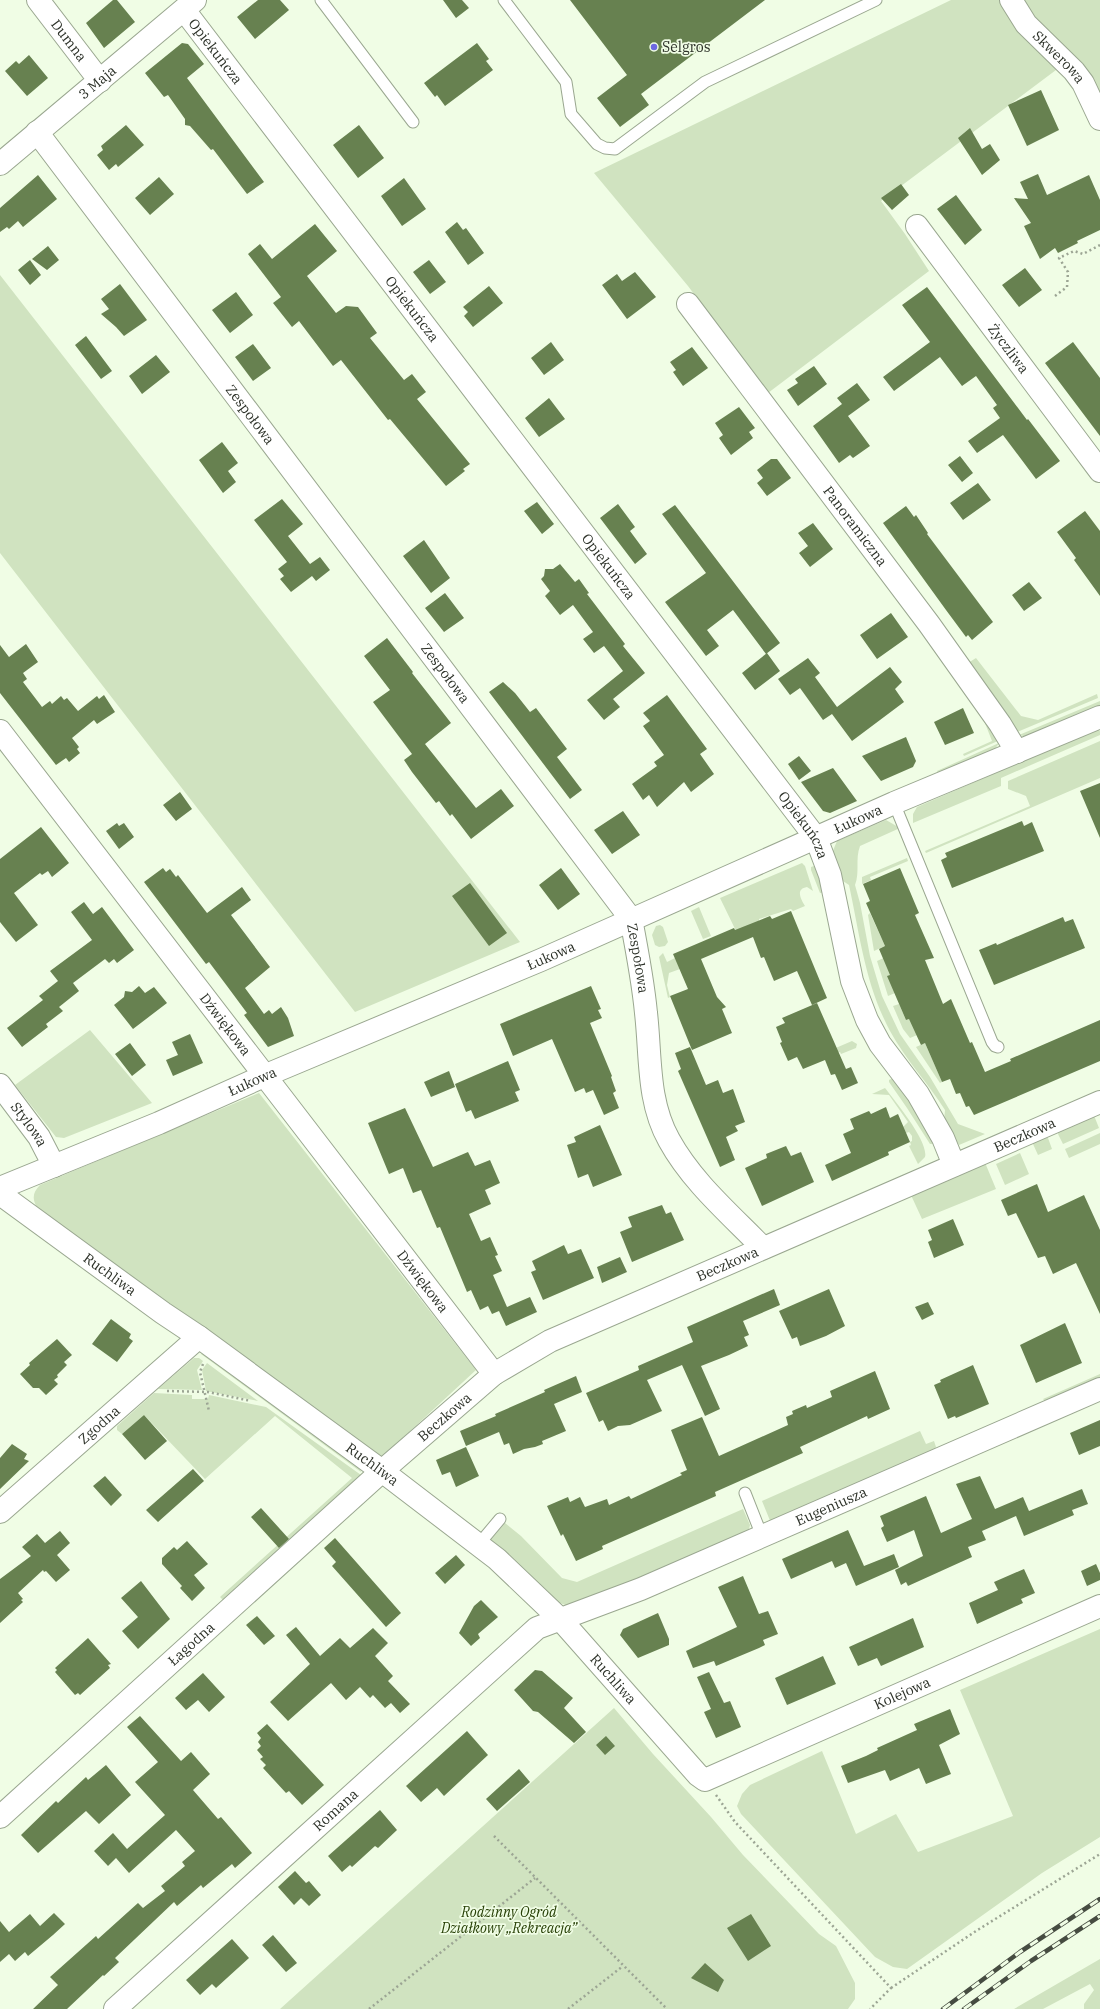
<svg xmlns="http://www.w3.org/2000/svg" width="1100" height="2009" font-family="'IBM Plex Serif',serif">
<rect width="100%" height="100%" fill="#f0fde5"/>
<path fill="#d0e3c0" d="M951,0H1001L1060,67L881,201L905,234L929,271L768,393L688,286L594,173Z
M1021,0H1100V97Z
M0,275L520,942L355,1012L0,553Z
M976,658L1021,716L1038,720L1097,694L1098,698L1015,733L968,663Z
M1100,701V707L1028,737L1019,735Z
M983,718L1000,740L964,756L963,754L992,741Z
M1097,729L1100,731V735L1001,778V786L913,823V814L917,807Z
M1100,741V778L926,853L925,851L1030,806L1026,796L1008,789V781Z
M999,743L995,749L939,776L937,771Z
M886,820L900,828L860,846C855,859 860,872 855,885L860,903L870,956L882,996L900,1034L930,1077L958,1124L985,1134L959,1145L944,1121L945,1110C928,1083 905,1059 890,1031C865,984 860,936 849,885L840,879L832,853L837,841Z
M907,858L908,861L870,877L871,880L862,884V877Z
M802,863L805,866L813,891L807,887C795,889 801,899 805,906L793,911L791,909L759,919V921L738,935L720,898Z
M817,865L825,892L820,893L811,870V867Z
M699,907L711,936L703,939L691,911Z
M870,913L885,946L874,951L868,915Z
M660,925L663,927L668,942L665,946L659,947L655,945L652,935L656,926Z
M663,953L667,962L675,958L680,969L669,973L667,985L670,997L668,998L659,957Z
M888,956L895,993L888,996L877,961Z
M899,1004L906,1020L914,1017L922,1033L910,1038L903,1029L893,1006Z
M90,1030L152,1103L64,1138L56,1137L15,1085Z
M852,1041L857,1044L856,1048L841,1054L840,1052L833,1054L831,1050Z
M925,1043L942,1082L940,1083L916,1047Z
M893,1078L906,1095L934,1143L932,1144H930L907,1108L889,1082V1080Z
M885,1088C895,1101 929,1142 925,1157L918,1164L909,1146L911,1145L910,1142L912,1141V1136L909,1132L906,1133L903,1127L908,1122L889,1095L872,1094Z
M259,1093L476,1370L381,1458L38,1209C32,1200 32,1193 40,1185Z
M1093,1113L1099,1128L1063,1144L1058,1134L1060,1127Z
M1100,1133V1144L1069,1158L1065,1149Z
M1043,1135L1048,1138L1052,1149L1038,1155L1033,1144L1035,1138Z
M1020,1153L1029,1174L1005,1185L996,1164Z
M981,1162L986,1165L996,1189L922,1219L910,1193Z
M204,1351L359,1464L361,1472L201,1354Z
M194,1358H199L203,1361L197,1370L202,1390L158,1389Z
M207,1363L258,1401L206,1391L202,1370Z
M1100,1374V1379L1046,1402L1043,1399Z
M154,1393L192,1395V1399H208L209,1395L266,1407L361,1475L360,1478L225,1602L220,1597L352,1478L275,1416L205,1479L144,1415L122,1434L117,1430V1426Z
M920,1431L926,1444L934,1441L936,1447L934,1451L771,1523L762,1501Z
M743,1509L750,1525L748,1533L589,1603L568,1606L555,1601L489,1542L505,1523L521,1536L562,1578L577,1582Z
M1100,1629V1837L1042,1873L907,1969L893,1967L875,1957L741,1814L737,1806L742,1794L750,1785L822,1751L856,1834L896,1814L918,1852L1013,1816L960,1690Z
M614,1708L653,1754L711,1817L743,1855L819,1934L836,1946L855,1983V1999L848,2009H280Z
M1100,1959V2009H1084V2004L1094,1990L1090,1984L1043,2009H1014Z"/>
<path fill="#678150" d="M113,0H117L135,22L104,48L86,23Z
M258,0H280L289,10L255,39L237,17Z
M443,0H462L469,8L456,18Z
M570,0H765L641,94L649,105L620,127L597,98L627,75Z
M182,43L188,44L204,64L187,78L264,182L247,194L213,149L211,150L190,126L185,125V119L168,95L164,97L145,73Z
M477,43L489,59L486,61L493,70L445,106L437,95L435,97L424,83Z
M29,55L48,78L27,96L5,71L16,61L19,64Z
M1041,90L1059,130L1027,146L1008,105Z
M126,125L144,145L118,167L116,164L109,170L97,155L103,150L101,146Z
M359,125L384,158L358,178L333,145Z
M970,128L982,149L990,144L1000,160L982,175L958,138Z
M1038,174L1047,195L1089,175L1100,200V230L1077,241L1078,243L1058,253L1055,248L1040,259L1024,226L1031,223L1014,198L1028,199L1020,182Z
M38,175L57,199L23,227L18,221L9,229L7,227L0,232V208Z
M159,177L174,194L150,215L135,198Z
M404,178L426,209L402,226L381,196Z
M901,184L909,195L892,210L881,198Z
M956,195L982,230L965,245L937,209Z
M457,222L463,230L466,228L484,253L468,265L445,232Z
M315,224L337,251L307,276L336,313L346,306L358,307L377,333L370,338L404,380L412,374L426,392L417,399L470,464L463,469L465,471L446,486L390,419L388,420L341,360L333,366L299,321L292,327L273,303L281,297L248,254L260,244L272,259Z
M48,246L59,260L47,270L32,259Z
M30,260L41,275L30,285L18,270Z
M429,260L446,282L430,294L413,272Z
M1025,268L1042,290L1019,307L1002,285Z
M635,272L656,297L627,319L602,285L617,274L622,281Z
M120,284L147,320L124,336L116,327L101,314L109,309L101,299Z
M489,286L503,303L473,327L464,316L468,312L463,307Z
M927,287L1027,420L1028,419L1060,461L1036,479L1003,435L977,453L968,441L1000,418L993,408L997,405L976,376L962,386L940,357L894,391L883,377L930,342L902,305Z
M236,292L253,315L230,333L212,310Z
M86,336L112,371L101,379L75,345Z
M551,342L564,360L544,375L531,358Z
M1073,342L1100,378V436L1045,363Z
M253,344L271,368L253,381L235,357Z
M692,347L708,368L683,386L673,372L676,370L670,362Z
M156,355L170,372L142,394L129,376Z
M814,366L827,384L798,406L787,390L798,383L795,379Z
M857,383L870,400L848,416L870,446L853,458L850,455L839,463L813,426L842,404L837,398Z
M549,398L565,419L539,437L525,418Z
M739,407L755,428L749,432L753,438L731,455L719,438L723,435L715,423Z
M222,442L238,463L228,471L236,482L223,493L199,460Z
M960,456L973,473L962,482L948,465Z
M771,459H777L791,478L767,496L757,483L763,478L757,470Z
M978,483L991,500L963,520L950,503Z
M282,499L303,524L288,536L310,564L320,557L330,570L316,581L312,576L291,592L280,579L284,576L278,569L287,562L254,520Z
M537,502L554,524L542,534L524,511Z
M618,504L635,527L630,531L647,554L635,564L600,518Z
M675,505L780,643L766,654L733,610L707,630L719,646L706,656L665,602L706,573L662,514Z
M906,506L914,517L916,515L928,533L927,534L993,622L972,640L968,635L966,637L946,610L883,523Z
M1085,511L1100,531V596L1074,560L1076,558L1057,532Z
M813,523L833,549L810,567L799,553L808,546L798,533Z
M424,540L450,578L431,593L403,556Z
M560,564L575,582L579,579L589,593L587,594L625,644L623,646L645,673L613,699L620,707L604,720L587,700L623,671L604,646L594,653L583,639L593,632L573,605L560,615L545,596L550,591L541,579L544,576L545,569H553Z
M1029,582L1042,598L1024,611L1012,595Z
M445,593L464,618L444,632L425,608Z
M891,613L908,637L877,659L860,635Z
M387,638L413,672L412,673L451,723L425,744L476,808L501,789L514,806L471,839L452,814L450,816L439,801L436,803L412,772L404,760L412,754L373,702L390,690L364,656Z
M26,644L38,662L23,673L27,679L23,682L42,707L50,701L52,704L61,696L64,700L67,698L78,711L97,696L99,699L104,695L115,712L97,724L94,720L72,738L79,747L77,749L80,753L69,762L66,758L56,765L0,693V645L9,657Z
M767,653L780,671L755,690L742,673Z
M808,658L820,673L815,677L837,707L890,667L902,682L895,689L904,702L852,741L832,714L823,720L800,688L790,695L778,679Z
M503,682L515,693L530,712L536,708L567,749L557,757L582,790L570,799L489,692Z
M667,695L707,749L700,754L714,774L691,792L684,782L657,807L649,795L643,800L632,784L657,766L654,762L664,755L643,726L650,721L643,713Z
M963,708L974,733L945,745L934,722Z
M906,737L916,761L913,767L881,781L862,756Z
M799,756L811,771L799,780L788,764Z
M833,768L857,801L830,813L823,811L801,782Z
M1100,783V838L1080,791Z
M180,792L192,809L176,821L163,805Z
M623,811L640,835L612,854L594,830Z
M1022,821L1024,826L1032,822L1044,851L952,888L941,860L947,857L945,853Z
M117,823L119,826L124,823L134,837L119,849L106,831Z
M41,827L69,863L52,877L48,871L42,875L40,873L14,893L38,925L16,942L0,922V859Z
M163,868L166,872L170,869L176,877L178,875L207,913L242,887L251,900L231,915L270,967L245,988L264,1014L269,1010L272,1014L281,1007L288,1018L294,1036L268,1047L244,1015L247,1013L227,986L209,962L206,964L144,882Z
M561,868L580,894L558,910L539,885Z
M900,868L919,913L915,915L934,958L925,960L943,1004L951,999L970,1043L972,1042L985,1072L1011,1061L1010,1059L1100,1020V1061L974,1115L969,1106L966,1107L960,1093L956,1094L950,1079L942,1082L925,1043L921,1045L909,1019L906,1020L887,976L890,975L879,949L885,946L866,903L870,901L863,884Z
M470,883L507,933L489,946L452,896Z
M84,902L93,914L102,907L134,950L117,963L114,959L109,963L105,959L73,983L79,991L59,1007L63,1011L46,1024L48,1027L22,1047L7,1028L43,1000L39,996L58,981L50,971L92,940L71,912Z
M791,911L827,998L812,1005L797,971L774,981L764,957L761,958L753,937L701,959L717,997L726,1007L722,1009L732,1033L692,1050L670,996L688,989L673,954L734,928L735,930L770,916L772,919Z
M1063,917L1065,922L1073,919L1085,948L994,985L979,950L996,943L997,945Z
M139,986L145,993L154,987L167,1003L133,1029L114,1005L124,997L125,991L132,992Z
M591,986L601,1009L598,1010L602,1018L590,1023L612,1076L611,1077L616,1091L613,1093L619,1108L604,1115L593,1090L586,1093L584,1088L575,1092L552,1039L513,1056L500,1024Z
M817,1003L846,1069L851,1067L858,1083L842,1090L835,1074L831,1075L825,1060L803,1069L797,1057L788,1061L780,1043L782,1042L776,1027L785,1023L782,1018Z
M190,1034L203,1063L173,1076L166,1060L178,1055L172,1042Z
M130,1043L146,1065L132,1076L115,1054Z
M690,1047L706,1085L718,1080L723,1093L733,1089L745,1122L735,1126L738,1131L726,1137L735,1160L720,1167L678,1071L681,1069L675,1053Z
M508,1061L520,1090L515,1092L519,1101L475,1119L471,1110L466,1112L455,1084Z
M449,1071L455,1087L431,1097L424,1082Z
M886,1107L890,1118L898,1114L910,1142L888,1152L889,1155L832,1181L825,1165L851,1153L843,1134L854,1129L850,1119L869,1111L871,1114Z
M405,1108L433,1167L468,1152L475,1166L490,1160L500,1183L485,1190L491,1204L469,1214L481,1241L490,1237L498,1255L495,1256L502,1271L493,1275L507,1307L530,1297L537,1312L506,1326L499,1311L492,1314L488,1306L480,1310L471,1290L467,1292L440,1227L437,1228L421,1190L413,1193L403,1168L389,1174L368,1123Z
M600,1125L622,1175L593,1187L588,1174L578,1178L567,1145L576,1142L574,1137Z
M786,1146L791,1156L801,1152L814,1182L762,1206L745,1168L767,1158L766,1154Z
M1037,1184L1048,1212L1084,1195L1100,1230V1314L1076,1263L1053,1274L1045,1256L1038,1258L1016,1213L1008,1216L1001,1200Z
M662,1205L666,1214L671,1212L684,1240L632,1262L620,1232L632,1227L628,1217Z
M953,1219L964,1245L934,1258L928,1242L932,1240L928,1230Z
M564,1245L568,1254L581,1249L594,1278L543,1300L531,1272L536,1270L532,1261Z
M620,1257L627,1272L602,1283L597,1267Z
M774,1289L780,1305L743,1321L749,1335L744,1337L748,1346L729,1355L701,1366L720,1409L705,1416L682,1365L647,1380L662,1411L630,1425L618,1426L608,1431L603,1420L599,1422L586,1393L639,1370L638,1366L693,1342L687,1327Z
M829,1289L845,1326L826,1336L800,1346L797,1337L792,1339L779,1311Z
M928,1302L934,1314L922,1320L915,1307Z
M111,1319L131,1334L129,1338L133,1341L117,1362L92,1344Z
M1065,1323L1082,1363L1036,1383L1020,1345Z
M57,1339L72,1355L64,1362L67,1365L57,1375L58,1377L54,1380L58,1384L46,1395L39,1388H33L20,1374L30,1365L29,1363Z
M973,1365L989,1404L956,1418L955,1416L948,1419L934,1385L941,1382L940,1380Z
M875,1371L890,1409L868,1419L867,1416L800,1447L803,1453L715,1492L716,1496L602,1546L603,1549L576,1561L563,1534L561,1536L547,1506L568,1497L570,1502L580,1497L585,1507L607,1499L609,1505L629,1496L631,1499L682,1475L680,1473L687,1470L671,1430L702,1417L719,1456L788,1425L786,1417L793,1414L792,1411L806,1405L807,1408L832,1397L830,1391Z
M576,1376L582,1392L554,1404L566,1431L542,1441L543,1444L535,1447L524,1449L513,1454L509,1443L504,1445L499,1432L466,1446L460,1431L496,1416L495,1414L545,1392L544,1390Z
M144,1415L167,1441L145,1460L122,1434Z
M1100,1420V1446L1079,1455L1070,1433Z
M12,1444L27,1454L24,1459L29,1461L0,1489V1458Z
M466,1447L479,1476L456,1487L450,1472L442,1475L436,1460Z
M193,1469L204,1481L158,1522L146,1510Z
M105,1476L122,1495L111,1506L93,1486Z
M980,1476L995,1509L1023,1497L1029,1511L1082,1489L1088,1504L1072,1510L1074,1515L1024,1536L1016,1516L982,1531L986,1540L968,1547L972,1557L908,1586L906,1582L901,1585L895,1570L923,1556L914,1530L887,1542L881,1528L884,1526L880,1516L926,1496L941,1533L972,1519L956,1484Z
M261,1508L289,1539L279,1548L251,1517Z
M848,1530L864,1566L894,1554L899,1567L856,1586L846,1563L835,1568L832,1561L791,1579L782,1559Z
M60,1531L70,1543L57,1555L70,1570L56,1582L46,1571L44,1572L43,1570L18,1593L23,1599L21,1600L23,1602L0,1623V1579L31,1556L22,1547L37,1534L45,1543Z
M335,1538L401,1613L386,1627L332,1566L336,1562L324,1548Z
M187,1541L208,1564L194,1575L205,1588L192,1601L180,1588L182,1586L162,1564V1558L174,1547L177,1550Z
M456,1555L465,1565L445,1584L435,1573Z
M1096,1564L1100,1573V1580L1087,1586L1081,1571Z
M1024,1569L1035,1593L1021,1599L1023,1603L977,1624L969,1603L998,1590L994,1582Z
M743,1576L759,1614L768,1611L778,1634L763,1640L765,1645L759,1648L716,1666L714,1661L693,1668L686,1651L737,1627L718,1587Z
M141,1581L170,1619L138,1649L122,1631L138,1617L121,1598Z
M481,1600L498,1617L478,1634L480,1638L471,1646L459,1633L474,1606Z
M658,1613L669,1639V1645L638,1658L620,1635L623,1629Z
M257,1616L275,1636L264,1645L246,1625Z
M913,1618L924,1647L881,1666L877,1658L858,1666L849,1647Z
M296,1627L320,1656L340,1638L350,1648L373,1628L388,1643L375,1656L393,1676L388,1681L410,1704L400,1713L391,1703L385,1708L373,1695L370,1698L360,1687L346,1700L331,1683L288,1721L270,1702L310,1664L286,1635Z
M88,1638L111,1664L108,1665L110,1668L80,1695L78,1693L75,1695L55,1672L57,1670L55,1668Z
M823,1656L836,1684L787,1705L775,1678Z
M535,1670L542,1671L573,1698L564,1708L586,1732L574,1743L538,1712L533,1711L514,1690Z
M709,1672L724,1703L730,1701L741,1727L716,1738L704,1712L711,1709L697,1677Z
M203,1673L225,1697L209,1712L198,1700L186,1710L175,1698Z
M950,1709L960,1734L939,1745L951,1774L926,1784L919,1768L890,1781L885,1770L848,1783L841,1766L866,1756L878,1750L877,1748L917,1730L914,1724Z
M140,1716L181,1761L191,1752L210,1774L193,1790L218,1819L221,1817L252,1853L235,1868L232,1864L203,1888L201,1885L177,1906L174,1902L115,1958L119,1962L104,1976L103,1975L67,2009H33L58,1985L50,1977L96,1936L98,1939L138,1903L143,1908L165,1891L161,1886L185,1866L182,1862L195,1851L176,1830L129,1873L116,1858L108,1866L94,1851L113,1833L127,1849L165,1815L135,1782L158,1762L127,1727Z
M267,1724L324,1785L302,1805L289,1791L286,1793L263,1768L266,1765L260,1759L263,1757L257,1750L261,1746L258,1742L261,1738L257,1733Z
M467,1731L488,1755L444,1796L437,1788L421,1802L406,1786Z
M606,1736L615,1746L605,1755L596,1745Z
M106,1765L131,1795L99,1824L86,1811L38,1853L21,1835L56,1801L58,1803L86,1777L88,1780Z
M519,1769L530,1782L497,1811L486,1799Z
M380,1810L397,1830L378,1848L375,1846L352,1867L350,1865L342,1872L328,1856Z
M295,1871L306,1883L309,1881L321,1895L309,1906L301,1898L294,1905L278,1887Z
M54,1913L65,1924L53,1935L28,1956L25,1952L15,1961L9,1954L0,1962V1921L9,1932L30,1914L40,1926Z
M751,1914L771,1946L748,1961L727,1928Z
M273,1935L297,1963L286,1972L262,1945Z
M232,1939L249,1958L216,1988L212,1984L200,1995L186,1980Z
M705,1963L724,1980L718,1992L691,1978Z"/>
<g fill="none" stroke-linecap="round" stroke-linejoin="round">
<g stroke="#9aa790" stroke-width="13">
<path id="service" d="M321,0L413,122
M504,0L566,82L571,114L597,144L605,148L615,149L705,82L876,0
M894,803L992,1042L995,1046L998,1047
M745,1493L762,1536
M479,1544L500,1519"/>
</g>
<g stroke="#9aa790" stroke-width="24">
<g id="minor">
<path id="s1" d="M38,0L100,81"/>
<path id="s2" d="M1011,0L1026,24L1074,71L1083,83L1100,119"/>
<path id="s3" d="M184,10L816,838L830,875L852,981L867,1020L880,1044L918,1094L943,1138L954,1165"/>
<path id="s4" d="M37,132L631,919C637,950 643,981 646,1013C651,1056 647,1101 669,1140C692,1182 730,1214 763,1248"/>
<path id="s5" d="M917,226L1100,471"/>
<path id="s6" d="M688,304L929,624L1000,724L1017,752"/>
<path id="s7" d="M0,731L494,1374"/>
<path id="s8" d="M0,1085L39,1137L54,1166"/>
<path id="s9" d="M0,1188L159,1123L264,1076L541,960L894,803L1100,717"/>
<path id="s10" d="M0,1194L163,1313L199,1337L382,1471L497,1559L561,1620L698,1775L705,1780L1100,1606"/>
<path id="s11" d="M0,1512L199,1337"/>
<path id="s12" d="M0,1817L382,1471L494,1374L550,1341L1100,1102"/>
<path id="s13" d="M115,2009L537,1628L641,1589L1100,1389"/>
</g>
</g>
<g stroke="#9aa790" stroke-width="24">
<g id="tertiary">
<path id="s14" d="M0,164L195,0"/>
</g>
</g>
<path stroke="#9ca594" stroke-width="2.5" stroke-dasharray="2 3" stroke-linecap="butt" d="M1055,296L1067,287L1068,272L1059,258L1074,251L1083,254L1100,245
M203,1364L200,1372L209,1411
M167,1391L208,1392L251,1401
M716,1795L735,1822L891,1988L870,2009
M494,1836L667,2009
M891,1988L976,1931L1100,1854
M369,2009L535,1878
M568,2009L623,1966"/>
<use href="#service" stroke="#fff" stroke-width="11"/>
<use href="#minor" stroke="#fff" stroke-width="22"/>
<use href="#tertiary" stroke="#fff" stroke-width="22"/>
<g stroke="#464c41" stroke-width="4.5">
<path id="rail" d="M943,2009L1020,1952L1100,1899
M964,2009L1031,1961L1100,1916"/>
</g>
<use href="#rail" stroke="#f0fde5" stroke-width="3" stroke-dasharray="9" stroke-linecap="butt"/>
</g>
<circle fill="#6d68e2" stroke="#f0fde5" stroke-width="1.5" cx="654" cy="47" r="4"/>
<g text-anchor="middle" stroke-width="3.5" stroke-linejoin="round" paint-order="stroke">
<g font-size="14" fill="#2c3128" stroke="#f0fde5">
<text dy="5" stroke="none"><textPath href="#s1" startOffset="51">Dumna</textPath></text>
<text dy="5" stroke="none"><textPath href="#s3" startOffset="52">Opiekuńcza</textPath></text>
<text dy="5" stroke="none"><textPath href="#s2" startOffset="75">Skwerowa</textPath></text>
<text dy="5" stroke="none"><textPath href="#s14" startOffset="127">3 Maja</textPath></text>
<text dy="5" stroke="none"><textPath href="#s3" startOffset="376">Opiekuńcza</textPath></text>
<text dy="5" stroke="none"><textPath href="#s5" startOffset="153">Życzliwa</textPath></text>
<text dy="5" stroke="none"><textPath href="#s4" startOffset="354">Zespołowa</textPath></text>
<text dy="5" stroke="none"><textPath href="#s6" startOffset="278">Panoramiczna</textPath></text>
<text dy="5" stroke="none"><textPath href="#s3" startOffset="700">Opiekuńcza</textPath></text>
<text dy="5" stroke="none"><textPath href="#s4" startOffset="678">Zespołowa</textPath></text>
<text dy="5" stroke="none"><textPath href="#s9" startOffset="934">Łukowa</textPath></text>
<text dy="5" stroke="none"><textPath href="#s3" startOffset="1024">Opiekuńcza</textPath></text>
<text dy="5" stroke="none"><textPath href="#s9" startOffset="598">Łukowa</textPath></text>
<text dy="5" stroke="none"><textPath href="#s4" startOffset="1026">Zespołowa</textPath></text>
<text dy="5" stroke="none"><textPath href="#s7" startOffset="370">Dźwiękowa</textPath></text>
<text dy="5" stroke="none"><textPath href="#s9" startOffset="274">Łukowa</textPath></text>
<text dy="5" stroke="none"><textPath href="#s8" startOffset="49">Stylowa</textPath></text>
<text dy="5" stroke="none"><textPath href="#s12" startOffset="1246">Beczkowa</textPath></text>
<text dy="5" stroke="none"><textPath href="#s12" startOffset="922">Beczkowa</textPath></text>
<text dy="5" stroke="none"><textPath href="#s10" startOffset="136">Ruchliwa</textPath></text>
<text dy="5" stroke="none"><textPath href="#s7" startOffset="694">Dźwiękowa</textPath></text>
<text dy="5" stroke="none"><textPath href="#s12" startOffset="598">Beczkowa</textPath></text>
<text dy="5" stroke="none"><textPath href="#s11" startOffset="132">Zgodna</textPath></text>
<text dy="5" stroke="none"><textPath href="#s10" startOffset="460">Ruchliwa</textPath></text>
<text dy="5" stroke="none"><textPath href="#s13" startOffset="887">Eugeniusza</textPath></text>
<text dy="5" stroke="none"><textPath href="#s12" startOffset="258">Łagodna</textPath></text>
<text dy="5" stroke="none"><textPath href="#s10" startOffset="784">Ruchliwa</textPath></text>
<text dy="5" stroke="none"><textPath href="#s10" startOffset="1136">Kolejowa</textPath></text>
<text dy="5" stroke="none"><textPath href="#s13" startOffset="297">Romana</textPath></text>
</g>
<g font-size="14" fill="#2c3128" stroke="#f0fde5" text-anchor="start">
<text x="662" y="52">Selgros</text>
</g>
<g font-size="14" font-style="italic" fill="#263f05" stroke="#f0fde5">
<text x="509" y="1917">Rodzinny Ogród<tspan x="509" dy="16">Działkowy „Rekreacja”</tspan></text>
</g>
</g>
</svg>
